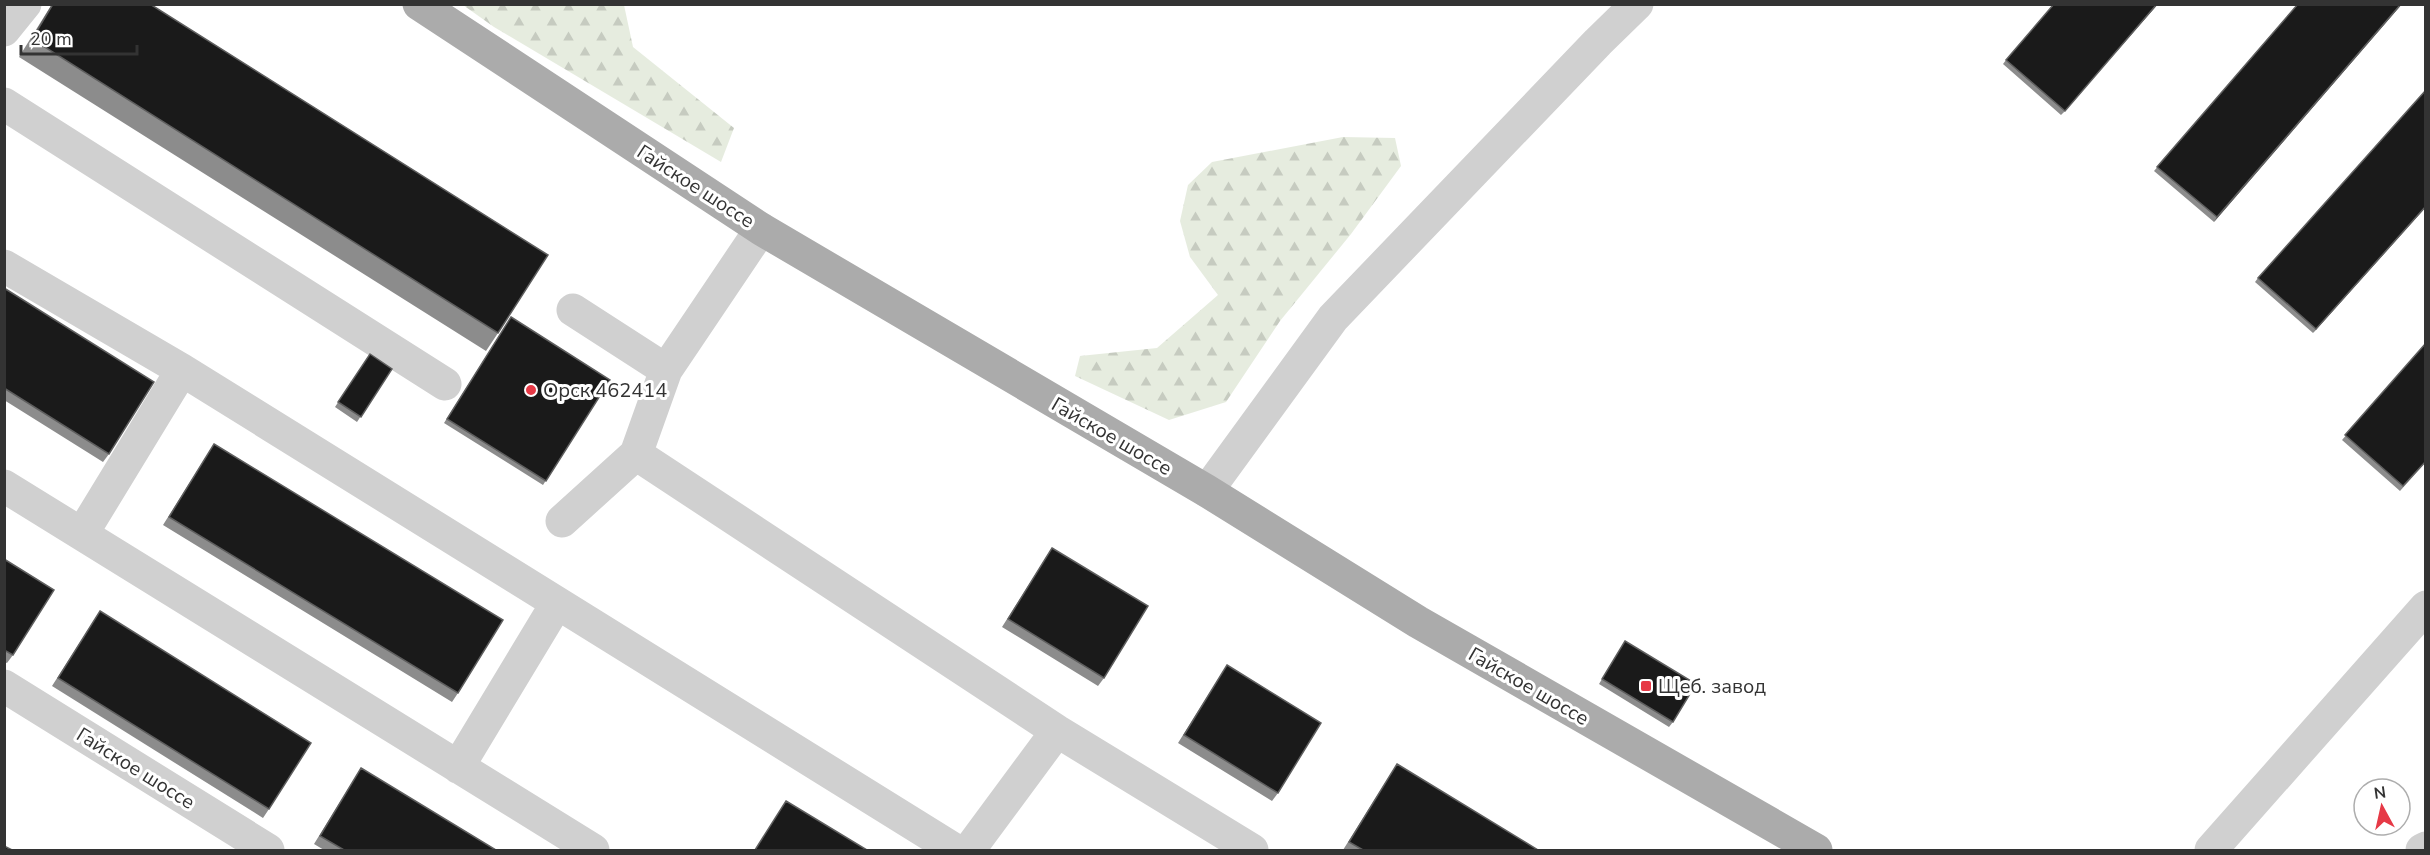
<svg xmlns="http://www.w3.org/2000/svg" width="2430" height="855" font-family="'Nunito Sans',sans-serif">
<defs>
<pattern id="forest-firs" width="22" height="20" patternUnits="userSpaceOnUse" patternTransform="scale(1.5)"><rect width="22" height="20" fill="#e6ecdf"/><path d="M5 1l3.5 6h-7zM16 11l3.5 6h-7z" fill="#c6cbc0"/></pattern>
</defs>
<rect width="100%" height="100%" fill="#fff"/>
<path fill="url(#forest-firs)" d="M463,5H624L633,47L734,128L721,162L494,27Z
M1343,137L1395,138L1401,166L1351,234L1280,321L1226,402L1169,420L1075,376L1080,356L1157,348L1218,295L1190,257L1180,221L1188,185L1212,162Z"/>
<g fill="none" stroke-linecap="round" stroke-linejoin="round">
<path stroke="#d0d0d0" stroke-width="33" d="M4,30L25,4
M4,104L445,384
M4,266L182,370L955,850
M573,310L666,370L761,229
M636,454L1057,731L1252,850
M4,486L593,850
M1207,491L1333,318L1598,42L1637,4
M562,521L636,454L666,370
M82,534L182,370
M4,686L268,850
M458,767L557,603
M969,850L1057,731
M2211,850L2426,607
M2422,850L2426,848"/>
<path stroke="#ababab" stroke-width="33" d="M419,4L761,229L1207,491L1418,622L1816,850"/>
</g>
<path fill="#8c8c8c" d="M52,4H150L498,333L486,351L19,57Z
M2158,4L2061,115L2003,64L2006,60Z
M2298,4H2402L2214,222L2154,171Z
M2426,207L2313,333L2255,282L2258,278Z
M4,288L109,454L103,462L4,400Z
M511,317L610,380L543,485L444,423Z
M2426,343V462L2400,491L2342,440Z
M370,354L392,369L357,422L335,407Z
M214,444L458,693L452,702L163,525Z
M1052,548L1104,678L1098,686L1002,627Z
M4,559L13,655L7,663L4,662Z
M100,611L269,809L263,818L52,686Z
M1625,641L1673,722L1669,727L1599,684Z
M1227,665L1278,793L1272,801L1178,743Z
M1397,764L1538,850H1343Z
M361,768L496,850H324L314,844Z"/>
<path fill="#5f5f5f" d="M2157,4H2158L2061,115L2065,111Z
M2401,4H2402L2214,222L2217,217Z
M2426,206V207L2313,333L2316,329Z"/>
<path fill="#1a1a1a" stroke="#5f5f5f" stroke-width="1.5" d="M53,4H150L548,255L498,333L32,39Z
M2054,4H2157L2065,111L2006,60Z
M2298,4H2401L2217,217L2157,167Z
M2426,90V206L2316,329L2258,278Z
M4,288L154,382L109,454L4,388Z
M511,317L610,380L546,481L447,419Z
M2426,343V461L2403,486L2345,435Z
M370,354L392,369L361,417L338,402Z
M214,444L503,620L458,693L169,517Z
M1052,548L1148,606L1104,678L1008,619Z
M4,559L54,590L13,655L4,650Z
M100,611L311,743L269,809L58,678Z
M1625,641L1696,684L1673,722L1602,679Z
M1227,665L1321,723L1278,793L1184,735Z
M1397,764L1538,850H1363L1349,842Z
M361,768L496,850H344L320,836Z
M786,801L867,850H755Z
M4,846L12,850H4Z"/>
<g fill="#e63946" stroke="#fff" stroke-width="2">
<circle cx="531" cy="390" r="6"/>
<rect x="1640" y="680" width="12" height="12" rx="3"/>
</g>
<g text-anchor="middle" stroke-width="6" stroke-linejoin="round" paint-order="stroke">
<g font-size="20" fill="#333" stroke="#fff">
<text transform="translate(696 186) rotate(33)" y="7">Гайское шоссе</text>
<text transform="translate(1112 436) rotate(30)" y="7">Гайское шоссе</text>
<text transform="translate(1529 686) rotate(30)" y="7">Гайское шоссе</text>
<text transform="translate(136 768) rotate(32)" y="7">Гайское шоссе</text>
</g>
<g font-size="20" fill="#333" stroke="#fff" text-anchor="start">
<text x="543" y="397">Орск 462414</text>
<text x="1658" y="693">Щеб. завод</text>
</g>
</g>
<rect width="2430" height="855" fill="none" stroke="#333333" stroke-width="12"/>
<g transform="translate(2382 807) rotate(352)"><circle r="28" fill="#ffffff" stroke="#adadad" stroke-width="1.5"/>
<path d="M0-4.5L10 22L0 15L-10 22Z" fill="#e63946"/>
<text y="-9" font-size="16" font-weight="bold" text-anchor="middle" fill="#333333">N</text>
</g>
<path d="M21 45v9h116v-9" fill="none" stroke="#333333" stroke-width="3"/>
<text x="30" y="45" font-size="18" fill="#333333" stroke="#ffffff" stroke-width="4.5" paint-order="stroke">20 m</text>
</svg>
